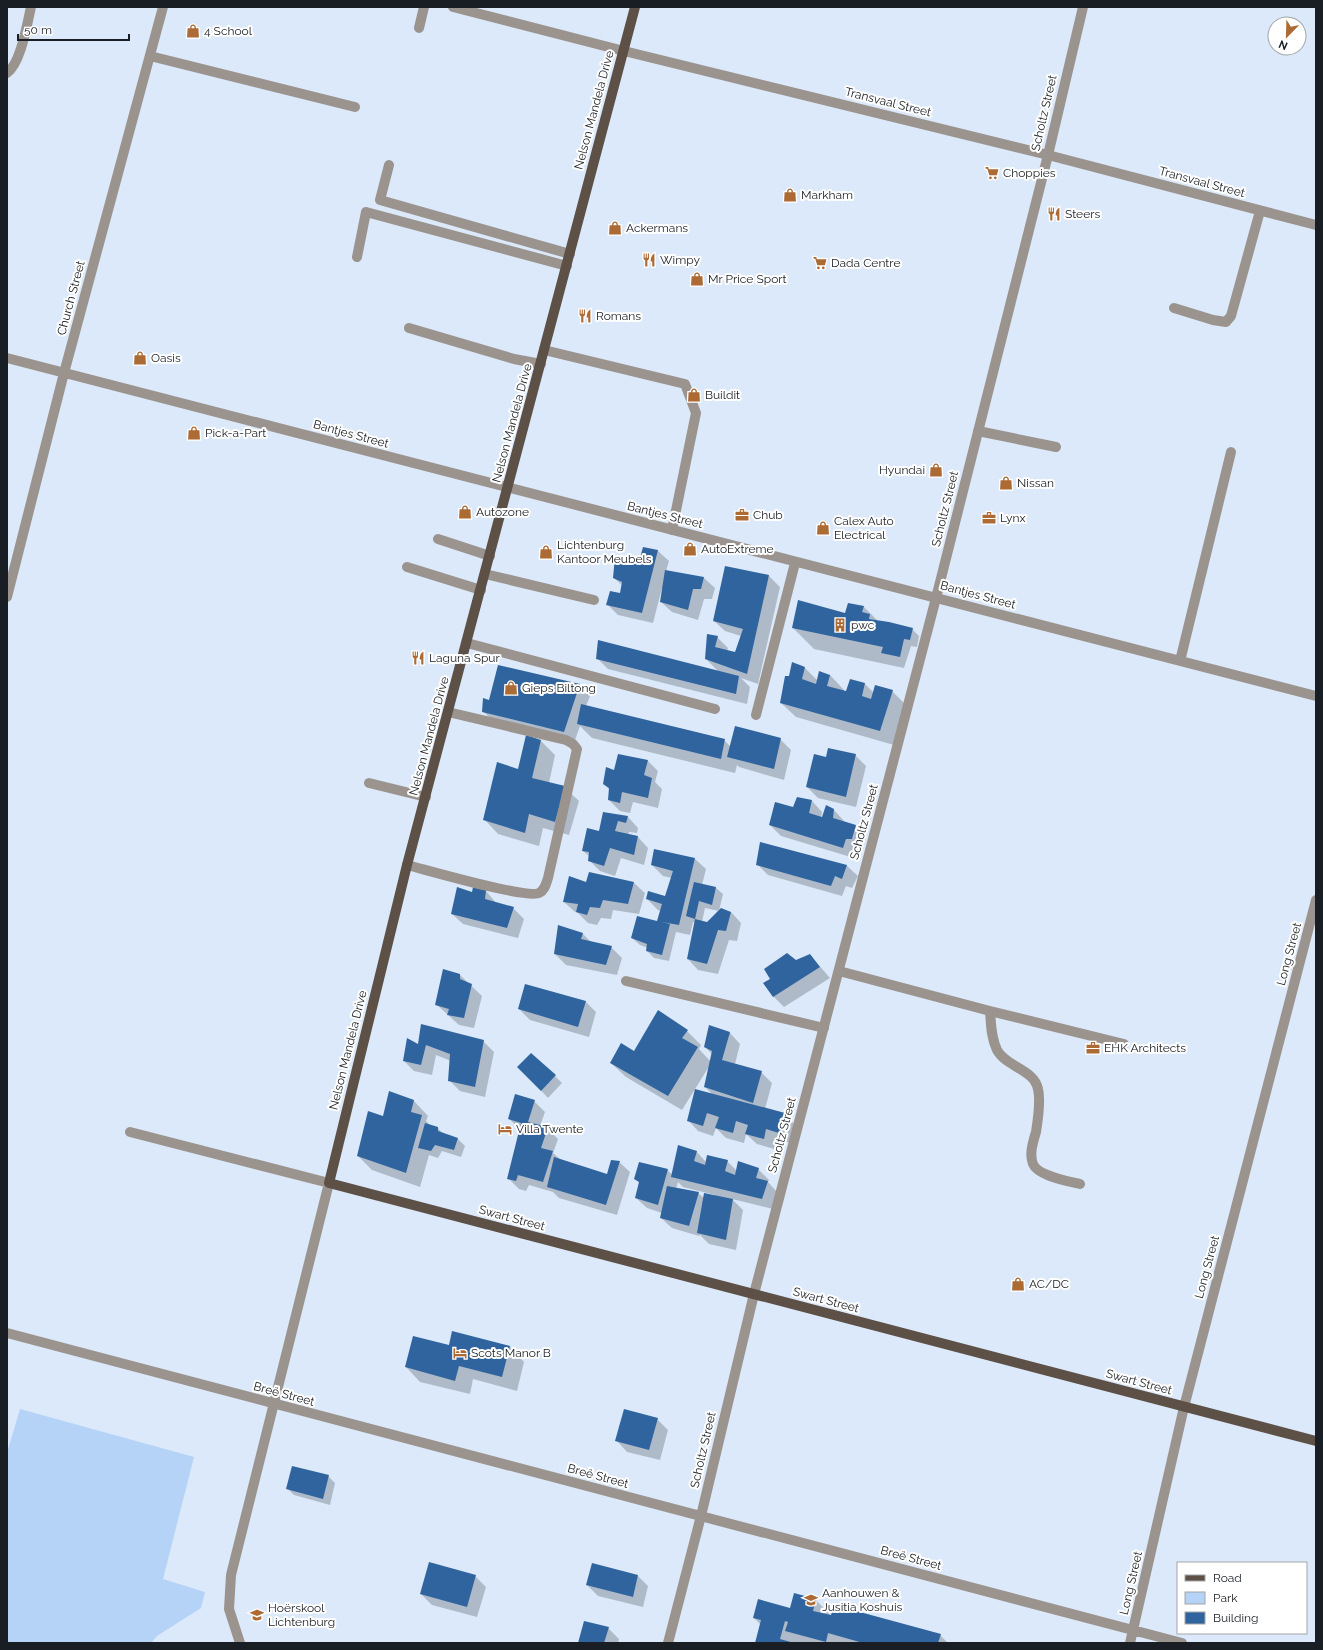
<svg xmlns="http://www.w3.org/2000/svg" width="1323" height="1650" font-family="Raleway,sans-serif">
<rect width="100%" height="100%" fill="#dbe9fa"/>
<path fill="#b5d3f6" d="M20,1409L194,1457L163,1579L205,1592L201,1608L157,1636L151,1643H7V1453Z"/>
<path fill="#0003" fill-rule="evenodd" d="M644,548L658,551L669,561L666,571L704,578L715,588L712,599H704L698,620L672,612L661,602L663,589L662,588L653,623L618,615L607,604L621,595L623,586L614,578L639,566Z
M726,567L769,576L780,587L758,684L741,678L750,687L747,704L608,669L597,658L718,671L706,659L717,637L728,648L727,651L735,654L741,636L725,631L714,621Z
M864,607L878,621L912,629L919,636L917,647L911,646L904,668L814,649L793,628L846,614Z
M805,668L817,680L830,675L844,690V692L847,693L851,680L865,684L874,693L892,691L906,705L894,745L796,717L781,703L789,677Z
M579,685L590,696L586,706L724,740L731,747L780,739L791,750L784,780L739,767L737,765L735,773L592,738L580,726L574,743L494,722L483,711L490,701Z
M527,737L541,741L555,755L549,783L564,787L579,801L569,835L543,828L539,846L498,834L484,819L519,770Z
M855,755L866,766L856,807L818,798L807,787L827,758Z
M648,761L658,771L655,782L662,789L658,808L633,802L630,813L620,811L609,800L610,790L604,784L615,771Z
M812,801L822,812L821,818H823L834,810L844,821V823L855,826L866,837L863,849H857L854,858L781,836L770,825L793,808Z
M604,813L628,817L638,828L637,833L629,832L628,835L638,837L648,848L644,865L621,858L615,876L600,871L589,860V856L583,851L600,832Z
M761,843L847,866L858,876L852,888L846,886L842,896L768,875L757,864Z
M655,850L695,859L706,869L702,885L716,888L723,894L719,911L705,908L702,922L707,923L731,912L741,923L737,941L729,940L718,974L698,970L688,959L695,923L693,922L690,935L676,932L669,961L654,958L647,951L648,948L640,945L632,938L661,923V911L658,910L647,899L666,897L672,878L663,876L652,865Z
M590,874L634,883L645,893L639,914L613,910L611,919L601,918L597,925L588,923L578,913L575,912L564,902L587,883Z
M486,891L496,903L513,908L524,919L518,938L463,924L452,914L473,893Z
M559,926L583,934L592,943L611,947L622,958L617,975L566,965L555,954Z
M810,955L830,978L784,1007L773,996L795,961Z
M460,975L482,996L474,1028L459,1025L436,1004Z
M585,1001L596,1012L589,1037L530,1020L519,1009Z
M422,1025L483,1041L494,1052L485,1097L460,1091L449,1080L451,1061L436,1055L432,1075L414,1071L404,1061L418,1046Z
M687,1031L701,1045L699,1049L711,1062L712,1054L705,1047L730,1033L740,1044L735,1064L761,1072L772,1083L765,1109L785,1114L795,1125L790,1143L777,1139L774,1149L757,1144L746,1134L744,1143L726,1138L716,1128L713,1136L698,1131L688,1120L713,1095L705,1087L710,1065L682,1110L626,1077L611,1063Z
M519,1067L555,1076L562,1083L548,1098Z
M414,1101L428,1116L426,1121L431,1126L438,1128L444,1135L458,1139L465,1146L461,1157L442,1151L438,1158L429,1155L420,1187L372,1170L358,1156L384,1117Z
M534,1101L545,1112L540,1126L547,1128L558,1139L553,1153L561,1160L607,1176L619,1162L630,1172L617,1215L559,1198L553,1192L529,1185L526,1191L519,1189L508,1178L520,1129L509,1119Z
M696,1151L706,1162L727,1161L737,1171L758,1169L769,1180L768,1182L778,1193L773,1209L732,1199L743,1210L736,1250L709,1244L700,1235L699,1236L672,1228L661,1218L662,1213L647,1208L636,1198L640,1183L635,1178L667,1170L673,1175ZM678,1182L683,1187L715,1195L714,1196L704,1198L698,1193L676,1189Z
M453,1332L510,1347L524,1362L517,1391L473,1379L470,1394L420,1382L406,1367L450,1346Z
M657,1419L668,1430L660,1460L627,1452L617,1441Z
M328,1476L335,1483L330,1505L294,1495L287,1488Z
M475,1576L486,1587L477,1617L432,1605L421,1594Z
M638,1576L648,1586L643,1607L598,1596L587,1585Z
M816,1600L831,1616L940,1635L948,1643H799L797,1642V1643H756L761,1625L754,1618L791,1609Z
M608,1628L619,1639L618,1643H579Z"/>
<path fill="#2f649e" d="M643,547L658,550L642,613L606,605L610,591L620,593L622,582L613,578L615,557L638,565Z
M725,566L769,575L747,674L705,659L707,634L718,636L715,647L735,652L743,629L713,621Z
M665,570L704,577L701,589H693L688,610L660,602Z
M798,600L845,613L848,603L864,606L862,612L870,614L869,619L889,622L913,628L910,640L904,639L900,657L881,653L883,647L792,628Z
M598,640L739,676L736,694L596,659Z
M792,662L805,667L802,679L816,684L819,671L830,675L827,686L846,691L850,679L865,683L862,696L871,699L875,685L893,690L880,731L780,703L785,676H789Z
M498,665L580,684L564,732L482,712L483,698L489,700Z
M581,704L725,739L721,759L577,724Z
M735,726L781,738L774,769L727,757Z
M526,735L541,740L532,778L565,786L555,822L529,814L525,833L483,820L497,762L518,769Z
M828,748L856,754L846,797L806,787L814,754L826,757Z
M618,754L648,760L644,775L652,778L648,798L622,792L620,803L608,800L609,788L603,784L606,767L614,770Z
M797,797L812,800L809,813L822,817L826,805L834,809L833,818L856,825L852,839H846L843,848L769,825L775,802L793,807Z
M603,812L628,816L626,823L618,821L615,831L638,836L634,855L610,848L604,866L588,861L589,852L582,851L587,828L599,831Z
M760,842L847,865L842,879L835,876L831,886L756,865Z
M654,849L695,858L679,925L662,922L670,924L662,955L646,951L647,944L631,938L637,916L657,921L662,904L646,899L648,891L665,896L673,871L651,865Z
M589,872L634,882L628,904L603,900L600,908L590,907L587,915L576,912L578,904L563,902L569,876L586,882Z
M694,882L716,887L712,905L699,901L695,919L707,922L721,908L731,912L726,931L718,930L707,964L687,959L695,919L686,916Z
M457,887L472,892L473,887L486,890L485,899L514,907L507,928L451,914Z
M558,925L583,933L581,939L612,946L606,965L554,954Z
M787,953L796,960L810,954L820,967L773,997L763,983L770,979L764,969Z
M443,969L460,974V979L472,984L464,1018L447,1015L449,1009L435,1005Z
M525,984L586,1001L578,1027L518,1009Z
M658,1010L688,1030L682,1038L698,1047L668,1096L610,1063L621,1043L634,1051Z
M421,1024L484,1040L475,1087L448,1081L450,1054L426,1045L421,1065L403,1061L407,1038L418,1044Z
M709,1025L730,1032L722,1060L762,1071L753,1103L704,1087L712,1051L704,1047Z
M531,1053L556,1075L541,1091L517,1067Z
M695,1089L785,1113L779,1133L766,1129L764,1139L745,1134L748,1125L736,1121L733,1133L715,1128L719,1117L707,1113L703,1126L687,1121Z
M389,1091L414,1100L411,1112L422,1115L406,1173L357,1156L368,1111L383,1116Z
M515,1094L535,1100L528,1122L548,1127L541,1148L553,1151L543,1182L518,1175L516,1181L507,1179L521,1123L508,1119Z
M425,1123L438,1127V1131L458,1138L454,1150L435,1145L431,1151L418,1148Z
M678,1145L697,1151L694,1161L705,1165L707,1155L728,1160L725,1171L735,1175L738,1161L759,1168L756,1178L768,1181L762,1199L671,1177Z
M554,1157L607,1174L611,1160L620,1161L606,1205L547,1187Z
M639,1162L668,1169L658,1205L635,1198L639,1182L634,1179Z
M667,1186L699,1192L689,1226L660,1218Z
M704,1193L733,1199L726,1240L697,1233Z
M452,1331L510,1346L502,1377L459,1366L455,1381L405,1367L413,1336L449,1345Z
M624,1409L658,1418L649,1450L615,1441Z
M292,1466L329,1475L323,1499L286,1489Z
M429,1562L476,1575L467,1607L420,1594Z
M592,1563L638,1575L633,1597L586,1585Z
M794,1593L816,1599L813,1611L831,1615L834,1605L941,1634L938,1643H863L828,1633L826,1642L785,1631L788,1622L785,1621L780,1639L794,1643H755L761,1620L753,1618L758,1599L790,1608Z
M584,1621L609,1627L604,1643H578Z"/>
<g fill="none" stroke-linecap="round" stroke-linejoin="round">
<path stroke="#9b948e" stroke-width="10" d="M453,7L624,51L1048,155L1316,225
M419,28L424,7
M150,56L355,107
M7,73C21,63 27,24 31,7
M389,165L380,200L570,254
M357,257L366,212L567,266
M1174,308L1213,320L1226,322L1231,316L1260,211
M409,328L514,359L541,364
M544,350L685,384L696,413L672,530
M7,358L1316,696
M978,431L1056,447
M438,539L490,556
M407,567L481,590
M485,574L594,600
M7,597L64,373L163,7
M467,643L715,709
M1180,661L1231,452
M756,715L795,563
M369,783L426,797
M407,865C427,870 526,899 539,893C545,890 546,884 548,878L577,749L573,744L566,740L448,712
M839,971L990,1011L1124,1044
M626,981L824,1028
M990,1011C991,1024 991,1038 997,1050C1006,1067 1034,1069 1038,1089C1041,1101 1038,1119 1036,1132C1033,1142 1029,1154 1033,1164C1038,1176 1068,1181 1080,1184
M130,1132L329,1183L231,1575L229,1609L240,1643
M7,1333L1182,1643
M668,1643L701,1516L754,1294L936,598L1048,155L1083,7
M1130,1643L1184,1407L1316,900"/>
<path stroke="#5d5046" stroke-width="10" d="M635,7L407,865L329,1183L1316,1441"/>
</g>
<defs>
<g id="shop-bare" transform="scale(1.08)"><path d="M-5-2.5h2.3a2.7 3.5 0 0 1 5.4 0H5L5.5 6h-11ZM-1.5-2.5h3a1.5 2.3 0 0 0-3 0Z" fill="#ac6b35" stroke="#fff" stroke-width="2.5" paint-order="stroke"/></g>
<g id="supermarket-bare" transform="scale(1.08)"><path d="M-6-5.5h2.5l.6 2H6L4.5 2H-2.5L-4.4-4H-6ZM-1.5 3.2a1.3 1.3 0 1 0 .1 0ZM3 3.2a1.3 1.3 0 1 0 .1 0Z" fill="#ac6b35" stroke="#fff" stroke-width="2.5" paint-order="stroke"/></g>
<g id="restaurant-bare" transform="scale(1.08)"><path d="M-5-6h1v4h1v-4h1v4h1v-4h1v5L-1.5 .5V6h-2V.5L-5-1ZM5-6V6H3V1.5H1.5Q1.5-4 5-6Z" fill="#ac6b35" stroke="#fff" stroke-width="2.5" paint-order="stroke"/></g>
<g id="office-bare" transform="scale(1.08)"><path d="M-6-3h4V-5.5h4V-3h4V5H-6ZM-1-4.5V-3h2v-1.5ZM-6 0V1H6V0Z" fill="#ac6b35" stroke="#fff" stroke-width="2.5" paint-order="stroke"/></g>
<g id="building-bare" transform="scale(1.08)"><path d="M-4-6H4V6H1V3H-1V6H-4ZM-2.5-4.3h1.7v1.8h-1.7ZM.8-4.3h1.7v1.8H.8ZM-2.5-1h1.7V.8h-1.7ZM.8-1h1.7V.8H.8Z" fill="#ac6b35" stroke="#fff" stroke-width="2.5" paint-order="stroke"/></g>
<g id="hotel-bare" transform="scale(1.08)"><path d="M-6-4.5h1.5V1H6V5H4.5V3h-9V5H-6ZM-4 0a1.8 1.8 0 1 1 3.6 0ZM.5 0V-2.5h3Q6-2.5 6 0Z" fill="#ac6b35" stroke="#fff" stroke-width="2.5" paint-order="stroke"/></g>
<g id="school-bare" transform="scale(1.08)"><path d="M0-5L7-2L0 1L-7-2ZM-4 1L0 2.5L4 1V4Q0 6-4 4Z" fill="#ac6b35" stroke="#fff" stroke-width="2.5" paint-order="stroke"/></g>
</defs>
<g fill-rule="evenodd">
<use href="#shop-bare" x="193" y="31"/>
<use href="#supermarket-bare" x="992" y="173"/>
<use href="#shop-bare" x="790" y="195"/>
<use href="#restaurant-bare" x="1054" y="214"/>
<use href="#shop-bare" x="615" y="228"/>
<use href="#restaurant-bare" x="649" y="260"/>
<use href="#supermarket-bare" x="820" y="263"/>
<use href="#shop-bare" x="697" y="279"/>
<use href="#restaurant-bare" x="585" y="316"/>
<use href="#shop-bare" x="140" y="358"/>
<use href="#shop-bare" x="694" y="395"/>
<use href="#shop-bare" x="194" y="433"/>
<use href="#shop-bare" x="936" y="470"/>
<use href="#shop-bare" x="1006" y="483"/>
<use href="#shop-bare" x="465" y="512"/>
<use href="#office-bare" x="742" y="515"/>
<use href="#office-bare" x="989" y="518"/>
<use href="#shop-bare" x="823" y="528"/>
<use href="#shop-bare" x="690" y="549"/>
<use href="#shop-bare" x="546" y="552"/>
<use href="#building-bare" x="840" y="625"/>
<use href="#restaurant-bare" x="418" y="658"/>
<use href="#shop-bare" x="511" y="688"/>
<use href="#office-bare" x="1093" y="1048"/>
<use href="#hotel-bare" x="505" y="1129"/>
<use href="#shop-bare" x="1018" y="1284"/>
<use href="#hotel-bare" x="460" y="1353"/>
<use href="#school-bare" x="811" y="1600"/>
<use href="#school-bare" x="257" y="1615"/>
</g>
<g text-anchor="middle" stroke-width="4" stroke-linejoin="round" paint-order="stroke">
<g font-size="12" fill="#191e24" stroke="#fff" text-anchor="start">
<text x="204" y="35">4 School</text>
<text x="1003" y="177">Choppies</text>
<text x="801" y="199">Markham</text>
<text x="1065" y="218">Steers</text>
<text x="626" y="232">Ackermans</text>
<text x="660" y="264">Wimpy</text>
<text x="831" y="267">Dada Centre</text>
<text x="708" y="283">Mr Price Sport</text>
<text x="596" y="320">Romans</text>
<text x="151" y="362">Oasis</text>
<text x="705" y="399">Buildit</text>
<text x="205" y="437">Pick-a-Part</text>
<text x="925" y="474" text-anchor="end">Hyundai</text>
<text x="1017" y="487">Nissan</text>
<text x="476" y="516">Autozone</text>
<text x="753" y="519">Chub</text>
<text x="1000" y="522">Lynx</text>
<text x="834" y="525">Calex Auto<tspan x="834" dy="14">Electrical</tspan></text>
<text x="557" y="549">Lichtenburg<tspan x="557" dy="14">Kantoor Meubels</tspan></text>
<text x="701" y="553">AutoExtreme</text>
<text x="851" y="629">pwc</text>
<text x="429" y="662">Laguna Spur</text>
<text x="522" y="692">Gieps Biltong</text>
<text x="1104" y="1052">EHK Architects</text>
<text x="516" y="1133">Villa Twente</text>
<text x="1029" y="1288">AC/DC</text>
<text x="471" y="1357">Scots Manor B</text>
<text x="822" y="1597">Aanhouwen &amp;<tspan x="822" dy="14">Jusitia Koshuis</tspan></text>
<text x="268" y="1612">Hoërskool<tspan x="268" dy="14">Lichtenburg</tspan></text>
</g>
<g font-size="12" fill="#191e24" stroke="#fff">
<text transform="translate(888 102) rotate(14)" y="4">Transvaal Street</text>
<text transform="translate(594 110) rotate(-75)" y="4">Nelson Mandela Drive</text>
<text transform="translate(1044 113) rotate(-77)" y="4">Scholtz Street</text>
<text transform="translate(1202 182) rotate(15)" y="4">Transvaal Street</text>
<text transform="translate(71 298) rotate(-75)" y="4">Church Street</text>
<text transform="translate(512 423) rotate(-75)" y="4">Nelson Mandela Drive</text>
<text transform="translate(351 434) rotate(15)" y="4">Bantjes Street</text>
<text transform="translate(945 509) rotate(-76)" y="4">Scholtz Street</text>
<text transform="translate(665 515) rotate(14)" y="4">Bantjes Street</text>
<text transform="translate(978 595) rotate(15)" y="4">Bantjes Street</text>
<text transform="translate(429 736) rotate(-75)" y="4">Nelson Mandela Drive</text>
<text transform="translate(864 822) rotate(-75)" y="4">Scholtz Street</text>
<text transform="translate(1289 954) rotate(-75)" y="4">Long Street</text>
<text transform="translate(348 1050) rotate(-76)" y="4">Nelson Mandela Drive</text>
<text transform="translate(782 1135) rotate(-75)" y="4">Scholtz Street</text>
<text transform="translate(512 1218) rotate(15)" y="4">Swart Street</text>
<text transform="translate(1207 1267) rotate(-75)" y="4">Long Street</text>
<text transform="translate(826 1300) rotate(15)" y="4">Swart Street</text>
<text transform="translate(1139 1382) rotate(15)" y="4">Swart Street</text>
<text transform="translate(284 1394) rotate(15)" y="4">Breë Street</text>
<text transform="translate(703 1450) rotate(-77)" y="4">Scholtz Street</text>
<text transform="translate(598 1476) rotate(15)" y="4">Breë Street</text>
<text transform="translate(911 1558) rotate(15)" y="4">Breë Street</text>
<text transform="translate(1131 1583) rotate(-77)" y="4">Long Street</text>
</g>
</g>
<rect width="1323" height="1650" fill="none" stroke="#191e24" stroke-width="16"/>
<rect x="1177" y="1562" width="130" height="72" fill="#ffffff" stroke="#a3a5a7"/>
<rect x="1185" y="1575" width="20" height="6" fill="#5d5046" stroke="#a3a5a7"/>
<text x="1213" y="1582" font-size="12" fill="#191e24">Road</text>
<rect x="1185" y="1592" width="20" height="12" fill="#b5d3f6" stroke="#a3a5a7"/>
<text x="1213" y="1602" font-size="12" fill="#191e24">Park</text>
<rect x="1185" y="1612" width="20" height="12" fill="#2f649e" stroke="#a3a5a7"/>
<text x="1213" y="1622" font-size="12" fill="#191e24">Building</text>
<g transform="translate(1287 36) rotate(203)"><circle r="19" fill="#ffffff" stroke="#a3a5a7"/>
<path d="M0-3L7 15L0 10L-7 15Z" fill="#ac6b35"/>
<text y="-6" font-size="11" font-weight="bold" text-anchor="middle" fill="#191e24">N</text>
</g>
<path d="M18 34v6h111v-6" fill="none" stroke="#191e24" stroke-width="2"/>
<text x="24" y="34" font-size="12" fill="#191e24" stroke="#ffffff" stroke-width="3" paint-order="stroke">50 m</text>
</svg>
